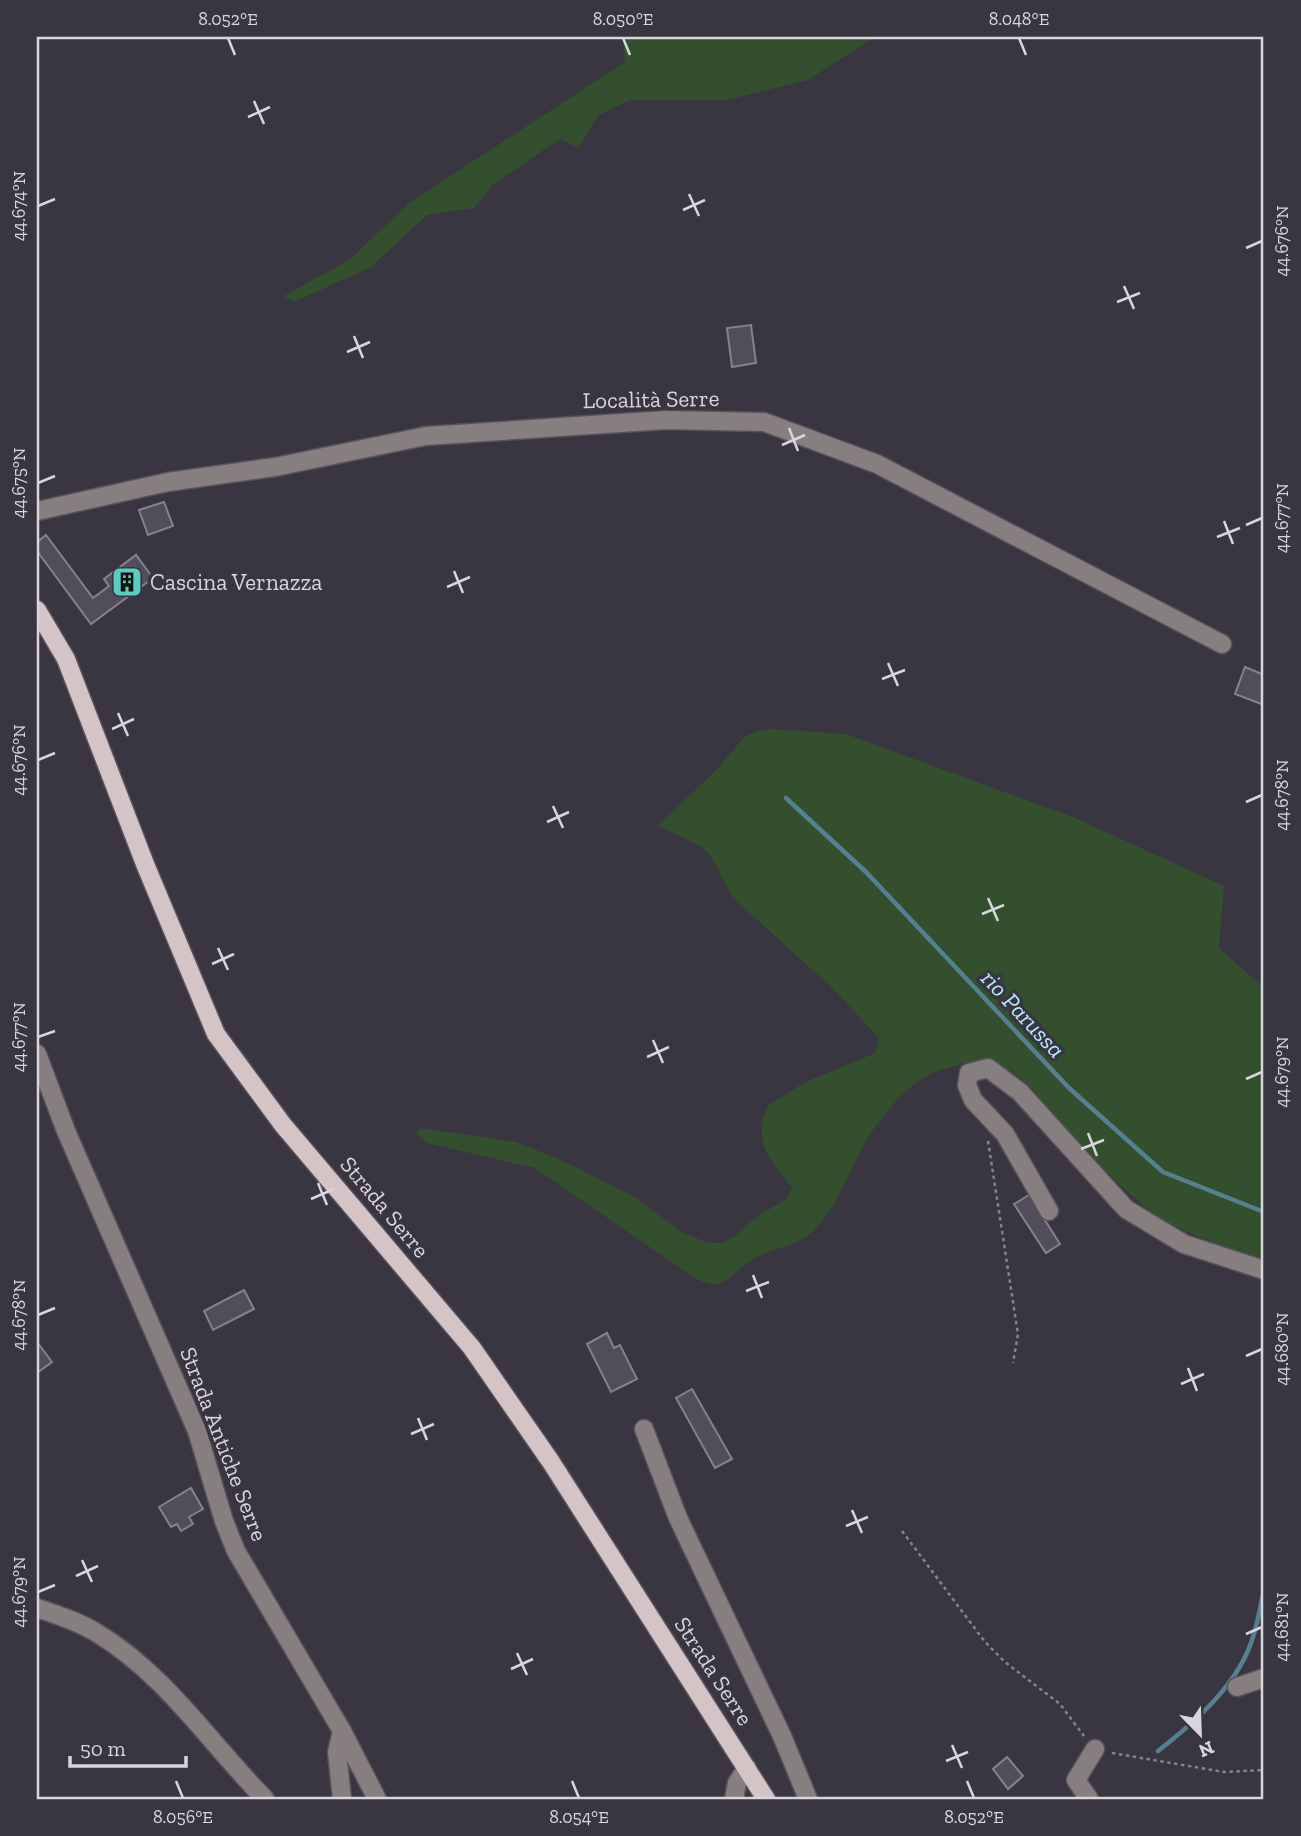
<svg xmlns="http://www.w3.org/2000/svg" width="1301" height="1836" font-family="'Zilla Slab',serif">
<rect width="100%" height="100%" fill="#393541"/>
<path fill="#344f2d" d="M623,37H875L808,80L727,100H630L599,115L578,148L560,139L492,185L474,208L427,215L371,267L294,302L284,296L349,260L409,203L625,62Z
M771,729L846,734L1073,817L1224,886L1219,948L1264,988V1260C1224,1245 1178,1234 1144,1206C1113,1181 1085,1149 1058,1120C1045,1104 1032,1086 1015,1074C1001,1064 981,1057 965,1063C952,1067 937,1070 925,1077C901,1090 872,1128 860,1152C846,1180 835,1211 811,1233C795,1247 771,1248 753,1259C727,1276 724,1296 690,1275L535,1168L427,1143L416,1134L421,1128L516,1142L570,1164L635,1197L681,1232L708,1243H723L736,1235L759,1215L785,1200L792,1188C771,1157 751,1146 768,1105L806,1082L875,1053L879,1038L830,986L732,897L711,856L701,846L658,826L719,767L743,738L756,731Z"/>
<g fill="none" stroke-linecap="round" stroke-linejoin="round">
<path stroke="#568091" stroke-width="4.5" d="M786,798L866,872L1069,1088L1163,1172L1264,1212
M1158,1751C1195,1722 1239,1684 1253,1637C1258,1621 1261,1605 1264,1589"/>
</g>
<path fill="#514d5a" stroke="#86818f" stroke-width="2" d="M751,325L756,363L732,367L727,328Z
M164,502L173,526L148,535L139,510Z
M46,535L93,598L109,586L104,579L136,555L153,578L91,624L37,551V542Z
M1245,667L1264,675V705L1235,694Z
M1029,1195L1060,1244L1046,1253L1014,1204Z
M244,1290L254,1309L213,1330L204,1311Z
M607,1333L614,1348L620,1345L637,1379L611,1392L587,1344Z
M37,1342L52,1362L37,1373Z
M692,1389L732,1459L715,1468L676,1398Z
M191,1488L203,1509L189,1517L193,1524L181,1531L177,1524L171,1527L159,1507Z
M1007,1757L1023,1776L1008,1789L993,1769Z"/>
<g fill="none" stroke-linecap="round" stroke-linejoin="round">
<g stroke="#56525d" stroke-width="21">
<path id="minor" d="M37,511L168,482L275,467L426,436L666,420L764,422L877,464L1222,644
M37,1054L66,1131L197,1431L224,1521L236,1551L342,1731L377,1799
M1049,1211L1005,1134L973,1100L967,1085L969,1073L988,1068L1020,1092L1126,1209L1184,1244L1264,1270
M644,1429L678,1518L782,1736L808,1799
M37,1608C57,1615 78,1621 97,1633C165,1674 210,1743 265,1799
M1237,1687L1264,1678
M342,1799L337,1752L342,1731
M734,1799L737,1783L747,1768
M1089,1799L1076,1780L1095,1749"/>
</g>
<g stroke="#56525d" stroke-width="21">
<path id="major" d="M37,610L66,659L145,864L216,1034L283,1125L472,1348L551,1462L766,1799"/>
</g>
<path stroke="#88848e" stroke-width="2.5" stroke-dasharray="3.5 3.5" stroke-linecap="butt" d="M988,1141L1018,1334L1013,1363
M902,1531L985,1642L1005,1662L1060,1704L1084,1736
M1112,1753L1224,1772L1264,1770"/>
<use href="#minor" stroke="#867e7f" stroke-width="18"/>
<use href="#major" stroke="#d5c4c6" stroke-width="18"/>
</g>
<path fill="none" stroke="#d8d5dd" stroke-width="2.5" d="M228,38L235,55M623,38L630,55M1019,38L1026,55M254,101L264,124M248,117L270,107M689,194L699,216M38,206L55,199M683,210L705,200M1246,248L1262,241M1124,286L1134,309M1117,302L1140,293M354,336L363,358M347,352L370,342M789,428L798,451M782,445L805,435M38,483L55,476M1224,521L1233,544M1246,525L1262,518M1217,537L1240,528M454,571L463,593M447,587L470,577M888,663L898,686M882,679L905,670M118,713L128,736M112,729L134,719M38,760L55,753M1246,802L1262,795M553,806L563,828M547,822L569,812M988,898L998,921M982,914L1004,905M218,948L228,970M212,964L234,954M38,1037L55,1031M653,1040L663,1063M647,1057L669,1047M1246,1079L1262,1072M1088,1133L1097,1156M1081,1149L1104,1140M318,1183L327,1205M311,1199L334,1189M753,1275L762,1298M746,1291L769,1282M38,1315L55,1308M1246,1356L1262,1349M1188,1368L1197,1391M1181,1384L1204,1374M418,1418L427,1440M411,1434L434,1424M852,1510L862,1533M846,1526L868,1517M82,1560L92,1582M76,1576L98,1566M38,1592L55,1585M1246,1634L1262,1627M517,1653L527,1675M511,1669L533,1659M952,1745L962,1768M946,1761L968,1752M176,1781L183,1798M572,1781L579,1798M967,1781L974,1798"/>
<defs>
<g id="building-square" transform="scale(1.575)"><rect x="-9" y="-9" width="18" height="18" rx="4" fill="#58cec0" stroke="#393541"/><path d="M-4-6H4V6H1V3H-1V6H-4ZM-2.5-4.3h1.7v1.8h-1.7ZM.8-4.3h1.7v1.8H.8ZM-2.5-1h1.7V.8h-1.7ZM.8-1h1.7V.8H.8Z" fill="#111"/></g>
</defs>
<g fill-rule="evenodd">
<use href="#building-square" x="127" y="582"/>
</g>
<g text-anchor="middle" stroke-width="7" stroke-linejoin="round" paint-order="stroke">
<g font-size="23" fill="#d8d5dd" stroke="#393541">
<text transform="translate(651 399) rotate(-1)" y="8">Località Serre</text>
<text transform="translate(385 1207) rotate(50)" y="8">Strada Serre</text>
<text transform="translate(224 1444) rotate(69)" y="8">Strada Antiche Serre</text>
<text transform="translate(714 1671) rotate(57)" y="8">Strada Serre</text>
</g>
<g font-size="23" fill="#d8d5dd" stroke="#393541" text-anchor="start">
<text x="150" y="590">Cascina Vernazza</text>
</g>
<g font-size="24" font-style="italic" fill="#b5e8fe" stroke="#393541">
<text transform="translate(1023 1014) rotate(47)" y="8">rio Parussa</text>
</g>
</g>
<rect width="1301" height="1836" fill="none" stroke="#393541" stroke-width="77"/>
<g transform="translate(1200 1734) rotate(157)" stroke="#393541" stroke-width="5" paint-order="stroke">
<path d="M0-5L12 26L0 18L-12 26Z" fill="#d8d5dd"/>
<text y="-10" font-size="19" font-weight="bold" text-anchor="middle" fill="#d8d5dd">N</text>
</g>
<path d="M70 1756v10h116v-10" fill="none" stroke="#d8d5dd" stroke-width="3.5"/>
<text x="80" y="1756" font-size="21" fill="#d8d5dd" stroke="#393541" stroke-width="5" paint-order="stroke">50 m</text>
<rect x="38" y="38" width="1224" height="1760" fill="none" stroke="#d8d5dd" stroke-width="2.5"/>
<g font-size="18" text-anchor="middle" fill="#d8d5dd">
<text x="228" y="25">8.052°E</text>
<text x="623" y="25">8.050°E</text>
<text x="1019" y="25">8.048°E</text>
<text transform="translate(19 206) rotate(-90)" y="6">44.674°N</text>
<text transform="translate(1282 241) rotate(-90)" y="6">44.676°N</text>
<text transform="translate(19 483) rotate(-90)" y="6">44.675°N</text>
<text transform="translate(1282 518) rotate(-90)" y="6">44.677°N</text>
<text transform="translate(19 760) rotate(-90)" y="6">44.676°N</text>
<text transform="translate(1282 795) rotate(-90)" y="6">44.678°N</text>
<text transform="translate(19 1037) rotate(-90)" y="6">44.677°N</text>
<text transform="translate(1282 1072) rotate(-90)" y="6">44.679°N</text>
<text transform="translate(19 1315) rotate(-90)" y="6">44.678°N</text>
<text transform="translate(1282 1349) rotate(-90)" y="6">44.680°N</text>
<text transform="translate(19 1592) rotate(-90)" y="6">44.679°N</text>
<text transform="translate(1282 1627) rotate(-90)" y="6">44.681°N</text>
<text x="183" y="1823">8.056°E</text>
<text x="579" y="1823">8.054°E</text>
<text x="974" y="1823">8.052°E</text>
</g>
</svg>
